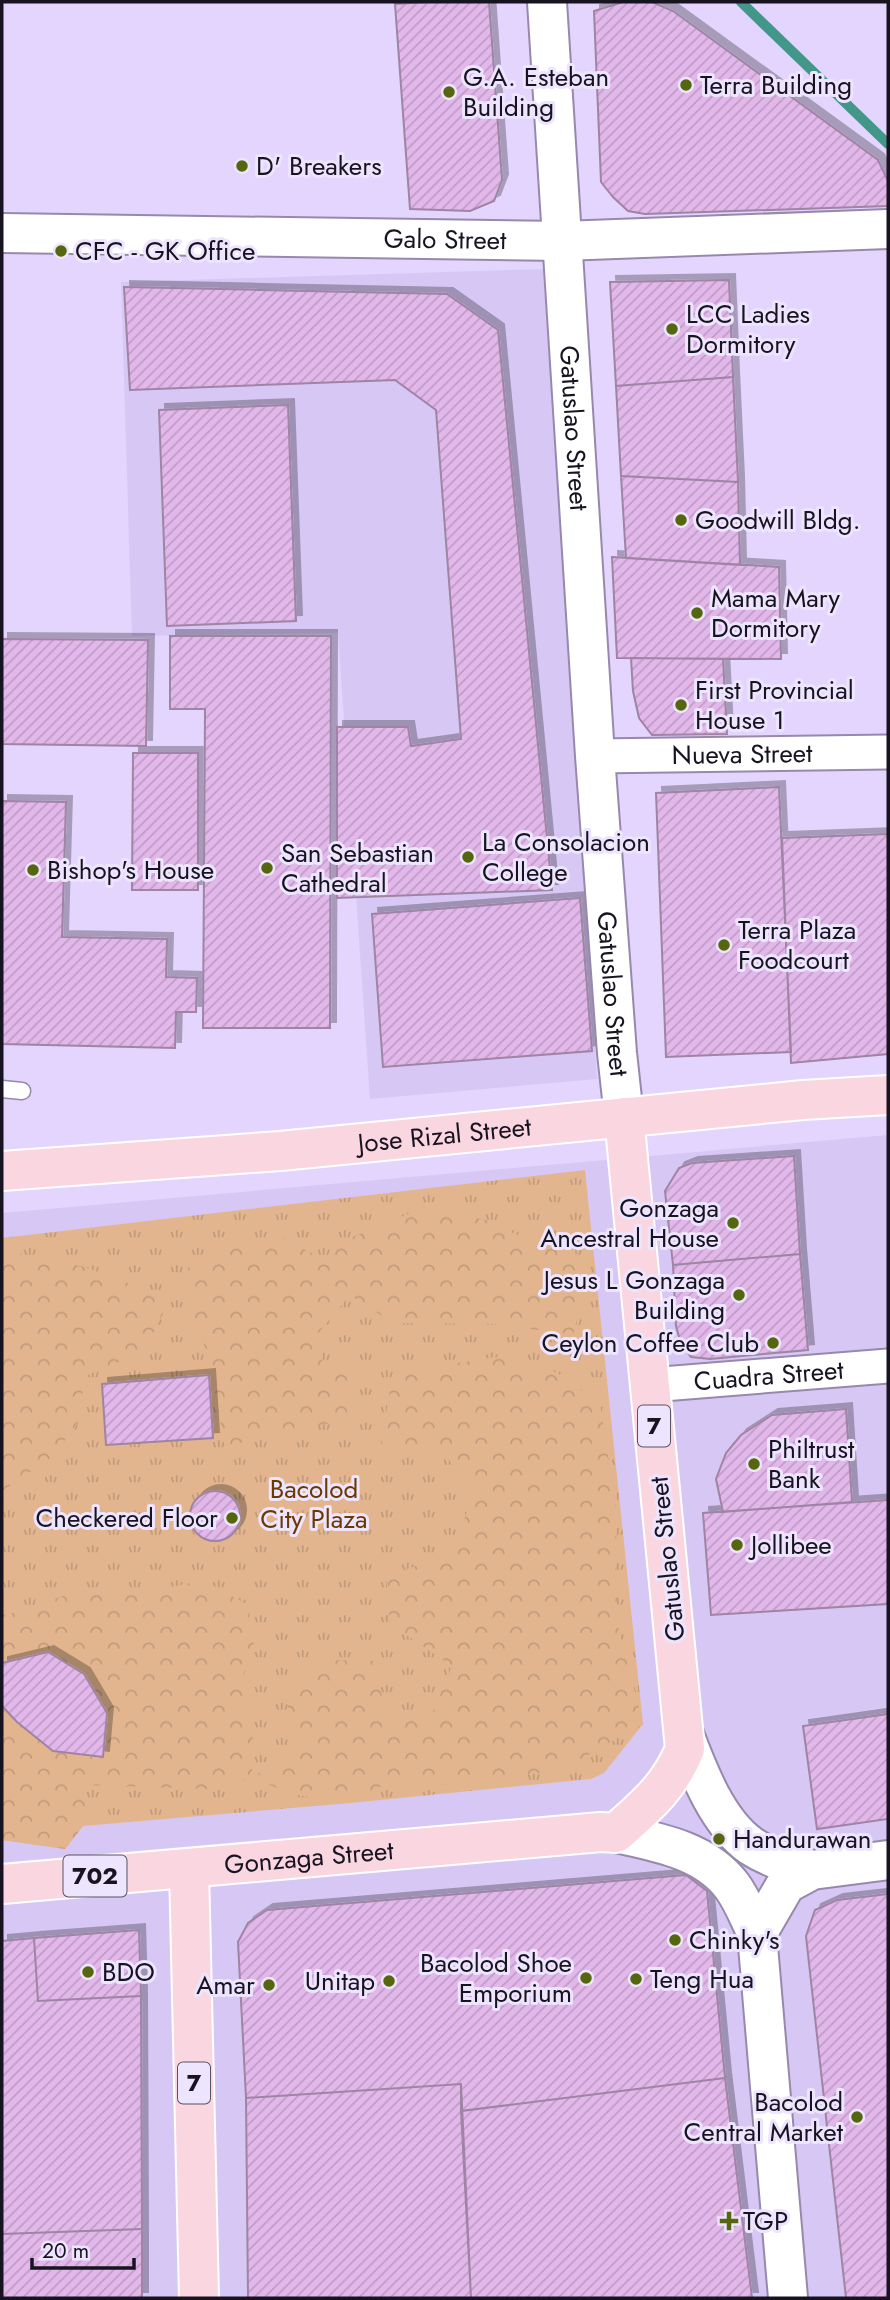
<svg xmlns="http://www.w3.org/2000/svg" width="890" height="2300" font-family="Jost,sans-serif">
<defs>
<pattern id="grass-tufts" width="24" height="20" patternUnits="userSpaceOnUse" patternTransform="scale(1.75)"><rect width="24" height="20" fill="#e3b58f"/><path d="M3 7l-1-3M5 7V3M7 7l1-3M15 17l-1-3M17 17v-4M19 17l1-3" fill="none" stroke="#c29b7b"/></pattern>
<pattern id="forest-crowns" width="20" height="18" patternUnits="userSpaceOnUse" patternTransform="scale(1.75)"><rect width="20" height="18" fill="#e3b58f"/><path d="M2 6a3 3 0 1 1 6 0M12 15a3 3 0 1 1 6 0" fill="none" stroke="#c29b7b"/></pattern>
<pattern id="building-hatch" width="6" height="6" patternUnits="userSpaceOnUse" patternTransform="scale(1.75)"><rect width="6" height="6" fill="#e2b7ea"/><path d="M-1 1l2-2M0 6l6-6M5 7l2-2" fill="none" stroke="#c19cc8"/></pattern>
<filter id="shadow"><feDropShadow dx="6" dy="-6" stdDeviation="0" flood-color="#0004"/></filter>
</defs>
<rect width="100%" height="100%" fill="#e3d5fd"/>
<path fill="#d7c7f5" d="M543,269L597,1079L370,1099L338,633L132,636L121,282Z
M888,1135V2298H2V1213Z"/>
<path fill="url(#grass-tufts)" d="M585,1170L643,1724L604,1773L591,1779L351,1803L83,1826L65,1849L2,1840V1238Z"/>
<path fill="url(#forest-crowns)" d="M425,1207L486,1220L534,1243L575,1250L583,1296L573,1335L495,1324L393,1323L350,1295L315,1337L323,1364L355,1372L350,1420L272,1433L225,1448L208,1352L191,1323L188,1263L276,1235L323,1259L350,1238Z
M15,1253L85,1267L170,1299L144,1352L85,1376L78,1423L52,1457L2,1491V1254Z
M495,1357L556,1372L600,1404L616,1508L617,1622L643,1724L563,1769L490,1781L437,1785L389,1782L351,1803L290,1794L252,1777L210,1789L82,1785L93,1813L65,1849L2,1840V1615L14,1613L66,1595L138,1594L204,1580L248,1605L254,1645L240,1685L253,1732L252,1776L299,1756L288,1716V1684L326,1660L374,1661L386,1713L432,1714L452,1666L390,1624L386,1576L451,1554L474,1493L440,1448L380,1449L393,1373Z"/>
<g fill="none" stroke-linecap="round" stroke-linejoin="round">
<path stroke="#439789" stroke-width="10" d="M741,2L888,144"/>
</g>
<path fill="url(#building-hatch)" stroke="#9f84a4" stroke-width="2" filter="url(#shadow)" d="M427,2H489L502,180L494,201L470,211L410,209L395,4Z
M623,2H652L673,11L878,160L888,181V206L645,214L628,211L613,197L601,182L594,11Z
M729,280L733,377L616,386L610,282Z
M124,287L447,294L498,330L552,890L337,898V727H408L411,746L461,739L436,410L395,380L130,390Z
M733,377L738,482L621,476L616,386Z
M288,405L296,621L167,626L159,410Z
M621,476L738,482L740,565L626,558Z
M612,557L779,567L781,659L617,658Z
M170,636H331L330,1028H203L205,709H170Z
M2,639L148,640L146,746L2,744Z
M631,658L723,659L727,734L652,735L639,718L633,691Z
M133,753H198V890H132Z
M779,787L791,1052L666,1057L656,793Z
M2,801L66,802L62,937L167,939L166,977L197,978L196,1012H176L175,1048L2,1044Z
M888,834V1054L791,1063L782,838Z
M580,898L592,1051L383,1067L372,914Z
M794,1156L800,1254L673,1265L665,1191L679,1168L692,1163Z
M800,1254L808,1350L710,1359L691,1357L681,1344L676,1326L673,1265Z
M209,1375L213,1438L106,1445L102,1384Z
M846,1409L852,1502L723,1512L716,1479L726,1453L741,1435L772,1415Z
M190 1516a25 25 0 1 1 50 0a25 25 0 1 1-50 0Z
M888,1500V1604L711,1615L703,1513Z
M48,1652L84,1674L107,1713L103,1757L53,1751L17,1722L2,1706V1663Z
M888,1714V1819L817,1829L803,1726Z
M686,1875L707,1891L725,2078L461,2111V2084L246,2098L238,1942L248,1923L267,1910Z
M888,1894V2298H846L806,1936L815,1910L837,1900Z
M139,1930L141,1996L38,2001L34,1938Z
M34,1938L38,2001L141,1996L142,2229L2,2234V1941Z
M725,2078L752,2298H471L461,2111Z
M461,2084L471,2298H248L246,2098Z
M142,2229V2298H2V2234Z"/>
<g fill="none" stroke-linecap="round" stroke-linejoin="round">
<g stroke="#9689ad" stroke-width="19">
<path id="service" d="M2,1089L22,1091"/>
</g>
<g stroke="#9689ad" stroke-width="37">
<g id="minor">
<path id="s1" d="M595,756L888,752"/>
<path id="s2" d="M650,1385L888,1366"/>
</g>
</g>
<g stroke="#9689ad" stroke-width="42">
<g id="tertiary">
<path id="s3" d="M547,2L595,756L617,1053L624,1117"/>
<path id="s4" d="M2,233L562,241L888,229"/>
<path d="M684,1734C698,1771 717,1822 751,1846C769,1858 791,1864 812,1870"/>
<path d="M616,1833C657,1842 705,1850 732,1886C743,1901 749,1918 757,1934L788,2298"/>
<path d="M757,1934L786,1884L812,1870L888,1860"/>
</g>
</g>
<g stroke="#fff" stroke-width="42">
<g id="primary">
<path id="s5" d="M2,1171L280,1151L803,1100L888,1095"/>
<path d="M189,1868L199,2298"/>
<path id="s6" d="M2,1884L601,1832L616,1833C646,1806 669,1788 685,1749L624,1117"/>
</g>
</g>
<use href="#service" stroke="#fff" stroke-width="16"/>
<use href="#minor" stroke="#fff" stroke-width="33"/>
<use href="#tertiary" stroke="#fff" stroke-width="38"/>
<use href="#primary" stroke="#fad6e0" stroke-width="38"/>
</g>
<g fill="#55660f" stroke="#ede5fd" stroke-width="2.5">
<circle cx="686" cy="85" r="7"/>
<circle cx="449" cy="92" r="7"/>
<circle cx="242" cy="166" r="7"/>
<circle cx="61" cy="251" r="7"/>
<circle cx="672" cy="329" r="7"/>
<circle cx="681" cy="520" r="7"/>
<circle cx="697" cy="613" r="7"/>
<circle cx="681" cy="705" r="7"/>
<circle cx="468" cy="857" r="7"/>
<circle cx="267" cy="868" r="7"/>
<circle cx="33" cy="870" r="7"/>
<circle cx="724" cy="945" r="7"/>
<circle cx="733" cy="1223" r="7"/>
<circle cx="739" cy="1295" r="7"/>
<circle cx="773" cy="1343" r="7"/>
<circle cx="754" cy="1464" r="7"/>
<circle cx="232" cy="1518" r="7"/>
<circle cx="737" cy="1545" r="7"/>
<circle cx="719" cy="1839" r="7"/>
<circle cx="675" cy="1940" r="7"/>
<circle cx="88" cy="1972" r="7"/>
<circle cx="586" cy="1978" r="7"/>
<circle cx="636" cy="1979" r="7"/>
<circle cx="389" cy="1981" r="7"/>
<circle cx="269" cy="1985" r="7"/>
<circle cx="857" cy="2117" r="7"/>
<path d="M725.5 2210.5h7v7h7v7h-7v7h-7v-7h-7v-7h7z"/>
</g>
<g text-anchor="middle" stroke-width="6" stroke-linejoin="round" paint-order="stroke">
<g fill="#ede5fd" stroke="#585263" stroke-width="2">
<rect x="638" y="1405.5" width="32" height="41" rx="5"/>
<rect x="63.5" y="1855.5" width="63" height="41" rx="5"/>
<rect x="178" y="2062.5" width="32" height="41" rx="5"/>
</g>
<g font-size="24" font-weight="bold" fill="#181321">
<text x="654" y="1434">7</text>
<text x="95" y="1884">702</text>
<text x="194" y="2091">7</text>
</g>
<g font-size="26" fill="#181321" stroke="#ede5fd" text-anchor="start">
<text x="463" y="86">G.A. Esteban<tspan x="463" dy="30">Building</tspan></text>
<text x="700" y="94">Terra Building</text>
<text x="256" y="175">D' Breakers</text>
<text x="75" y="260">CFC - GK Office</text>
<text x="686" y="323">LCC Ladies<tspan x="686" dy="30">Dormitory</tspan></text>
<text x="695" y="529">Goodwill Bldg.</text>
<text x="711" y="607">Mama Mary<tspan x="711" dy="30">Dormitory</tspan></text>
<text x="695" y="699">First Provincial<tspan x="695" dy="30">House 1</tspan></text>
<text x="482" y="851">La Consolacion<tspan x="482" dy="30">College</tspan></text>
<text x="281" y="862">San Sebastian<tspan x="281" dy="30">Cathedral</tspan></text>
<text x="47" y="879">Bishop's House</text>
<text x="738" y="939">Terra Plaza<tspan x="738" dy="30">Foodcourt</tspan></text>
<text x="719" y="1217" text-anchor="end">Gonzaga<tspan x="719" dy="30">Ancestral House</tspan></text>
<text x="725" y="1289" text-anchor="end">Jesus L Gonzaga<tspan x="725" dy="30">Building</tspan></text>
<text x="759" y="1352" text-anchor="end">Ceylon Coffee Club</text>
<text x="768" y="1458">Philtrust<tspan x="768" dy="30">Bank</tspan></text>
<text x="218" y="1527" text-anchor="end">Checkered Floor</text>
<text x="751" y="1554">Jollibee</text>
<text x="733" y="1848">Handurawan</text>
<text x="689" y="1949">Chinky's</text>
<text x="572" y="1972" text-anchor="end">Bacolod Shoe<tspan x="572" dy="30">Emporium</tspan></text>
<text x="102" y="1981">BDO</text>
<text x="650" y="1988">Teng Hua</text>
<text x="375" y="1990" text-anchor="end">Unitap</text>
<text x="255" y="1994" text-anchor="end">Amar</text>
<text x="843" y="2111" text-anchor="end">Bacolod<tspan x="843" dy="30">Central Market</tspan></text>
<text x="743" y="2230">TGP</text>
</g>
<g font-size="26" fill="#181321" stroke="#ede5fd">
<text dy="9" stroke="none"><textPath href="#s4" startOffset="443">Galo Street</textPath></text>
<text dy="9" stroke="none"><textPath href="#s3" startOffset="427">Gatuslao Street</textPath></text>
<text dy="9" stroke="none"><textPath href="#s1" startOffset="147">Nueva Street</textPath></text>
<text dy="9" stroke="none"><textPath href="#s3" startOffset="994">Gatuslao Street</textPath></text>
<text dy="9" stroke="none"><textPath href="#s5" startOffset="444">Jose Rizal Street</textPath></text>
<text dy="9" stroke="none"><textPath href="#s2" startOffset="119">Cuadra Street</textPath></text>
<text transform="translate(667 1559) rotate(-96)" y="9">Gatuslao Street</text>
<text dy="9" stroke="none"><textPath href="#s6" startOffset="308">Gonzaga Street</textPath></text>
</g>
<g font-size="26" fill="#693901" stroke="#ede5fd">
<text x="314" y="1498">Bacolod<tspan x="314" dy="30">City Plaza</tspan></text>
</g>
</g>
<rect width="890" height="2300" fill="none" stroke="#181321" stroke-width="7"/>
<path d="M32 2258v10h102v-10" fill="none" stroke="#181321" stroke-width="3.5"/>
<text x="42" y="2258" font-size="21" fill="#181321" stroke="#ede5fd" stroke-width="5" paint-order="stroke">20 m</text>
</svg>
